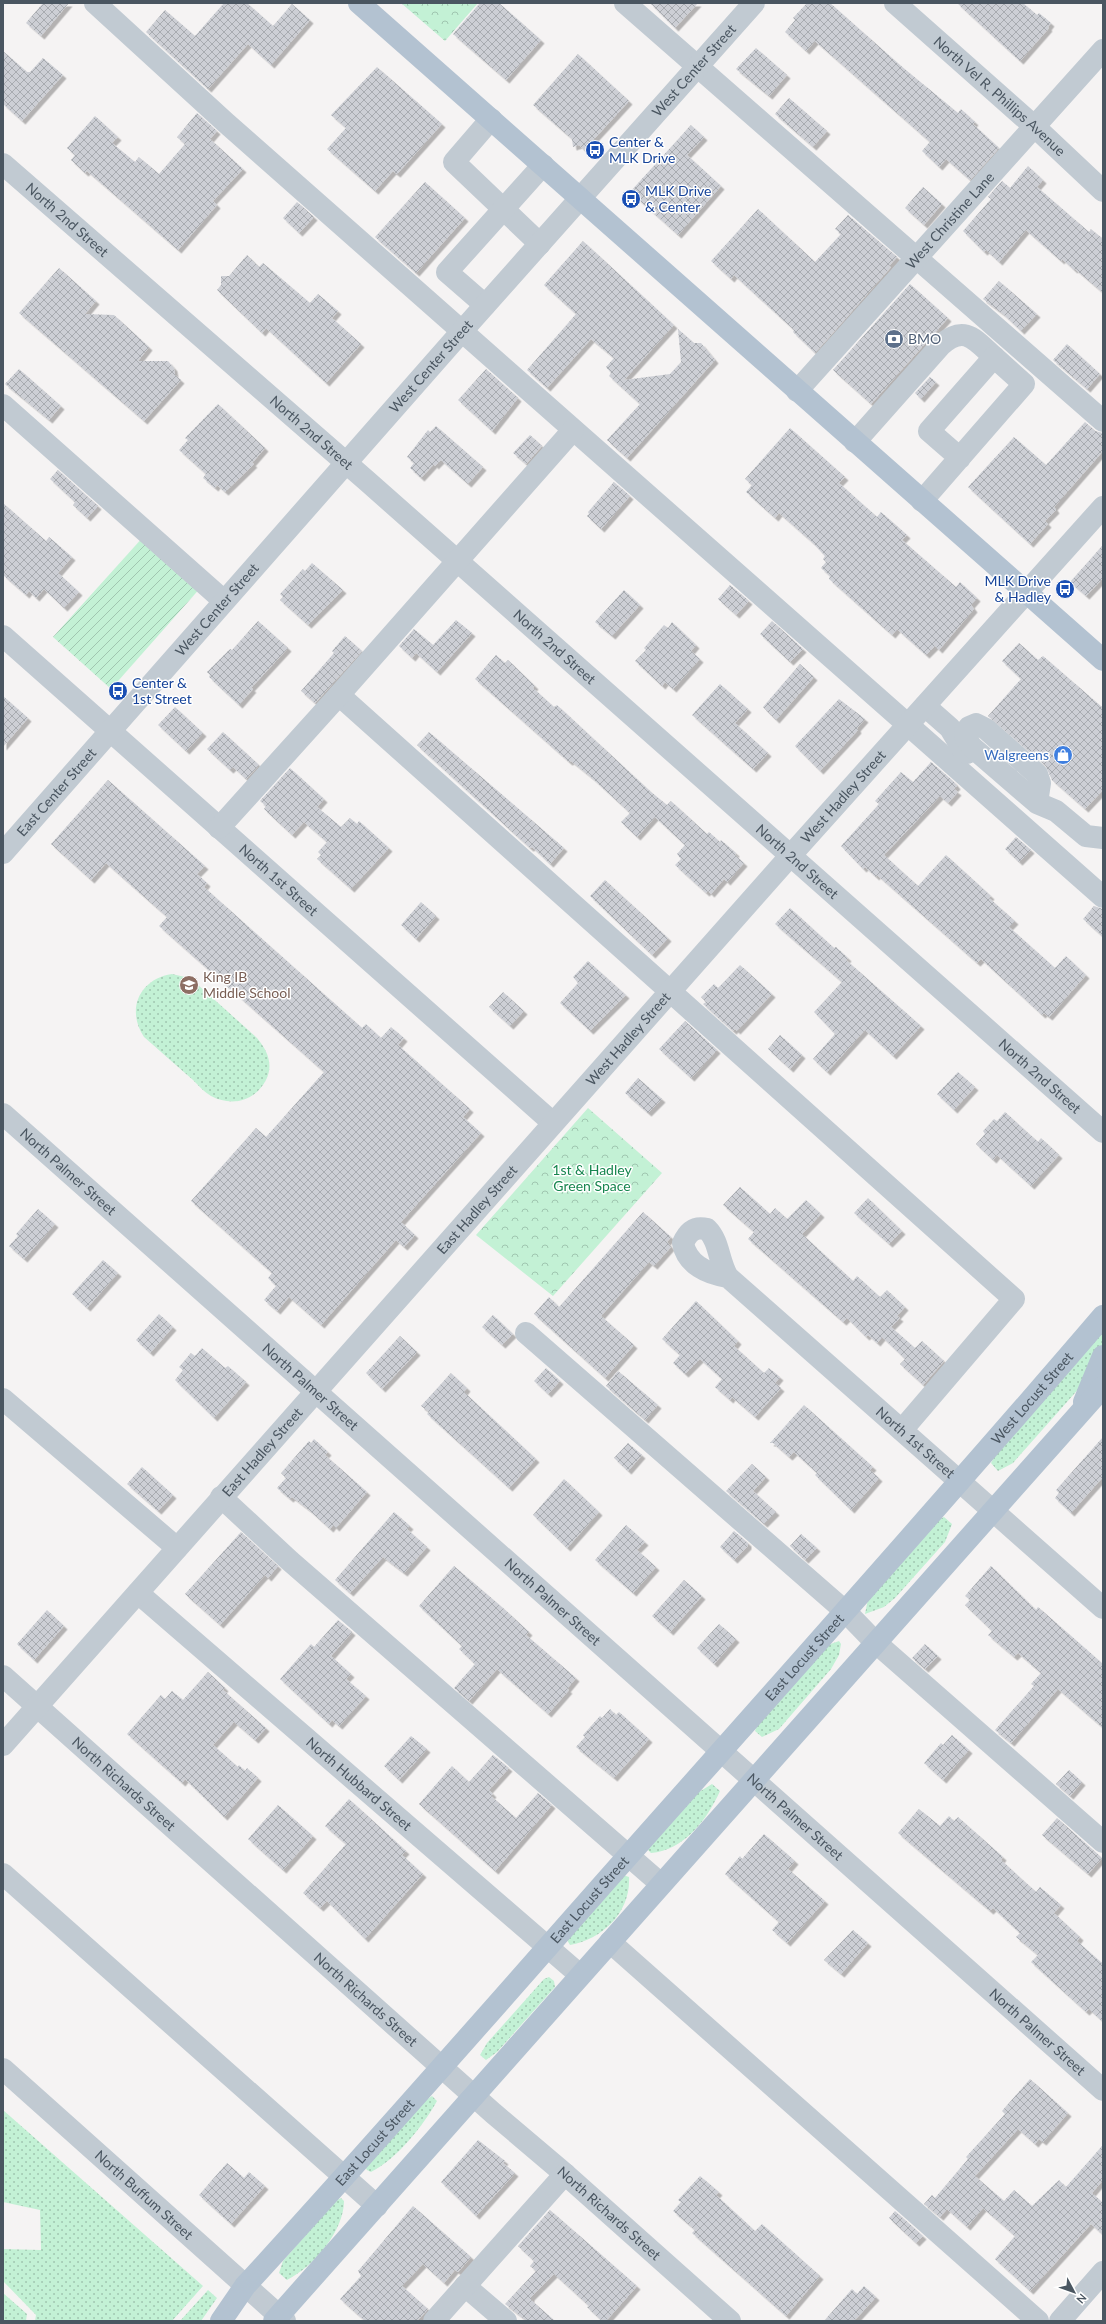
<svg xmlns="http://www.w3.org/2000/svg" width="1106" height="2324" font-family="Lato,sans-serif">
<defs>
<pattern id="grass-dots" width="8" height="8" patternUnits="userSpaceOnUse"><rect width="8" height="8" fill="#c3f1d5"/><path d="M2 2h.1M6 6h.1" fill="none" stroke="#a0c6b0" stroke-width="1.8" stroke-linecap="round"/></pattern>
<pattern id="park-crowns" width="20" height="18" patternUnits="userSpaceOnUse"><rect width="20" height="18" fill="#c3f1d5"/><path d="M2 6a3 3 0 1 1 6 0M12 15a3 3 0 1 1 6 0" fill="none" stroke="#a0c6b0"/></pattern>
<pattern id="garden-furrows" width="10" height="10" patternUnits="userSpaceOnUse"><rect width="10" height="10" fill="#c3f1d5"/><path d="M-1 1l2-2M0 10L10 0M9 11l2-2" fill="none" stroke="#a0c6b0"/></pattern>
<pattern id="building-cross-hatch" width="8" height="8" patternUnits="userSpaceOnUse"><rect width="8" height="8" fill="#cdcfd5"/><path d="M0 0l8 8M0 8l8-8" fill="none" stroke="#a8abb0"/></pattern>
<filter id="shadow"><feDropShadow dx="3.5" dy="3.5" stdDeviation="0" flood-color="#0004"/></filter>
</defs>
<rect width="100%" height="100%" fill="#f5f3f3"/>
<path fill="url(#grass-dots)" d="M172,974L185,977L197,984L257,1038C267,1050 274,1064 266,1080C255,1101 232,1107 211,1096C204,1092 198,1085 193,1080C176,1065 160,1051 144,1037C126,1010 139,979 172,974Z
M1103,1329V1349L1082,1385L1013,1463L998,1471L991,1463L1001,1445Z
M944,1517L952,1524L945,1542L895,1598L884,1607L865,1614L868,1599L934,1522Z
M839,1641L841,1644L839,1655L831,1669L779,1729L762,1737L755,1731L760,1718L825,1646Z
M712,1784L720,1791C707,1820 684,1850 651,1853L647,1849L699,1792Z
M623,1875L629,1877C631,1912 603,1939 570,1945L567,1940Z
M549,1977L554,1981L555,1987L497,2052L486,2060L480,2055L487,2043L544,1979Z
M432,2096L437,2101C423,2126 397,2159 371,2172L367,2170L365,2167L426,2100Z
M3,2110L203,2286L172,2321H35L36,2315L3,2281V2249L41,2250L40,2210L3,2202Z
M341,2198L344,2201C344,2231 313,2267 287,2280L279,2273L283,2261L335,2201Z
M208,2290L217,2298L201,2321H180Z
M3,2293L27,2314L26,2321H3Z"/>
<path fill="url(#park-crowns)" d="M401,3H478L445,41Z
M588,1108L662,1173L553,1296L476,1235Z"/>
<path fill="url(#garden-furrows)" d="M144,536L202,586L111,689L53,637Z"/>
<path fill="url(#building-cross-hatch)" filter="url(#shadow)" d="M43,3H69L41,36L26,23Z
M224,3H247L273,26L292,4L310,20L271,65L248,44L208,89L146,32L165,10L195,36Z
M480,3H499L541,40L506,80L453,34Z
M650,3H698L675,28Z
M807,3H830L901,66L958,113L961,109L975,122L973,124L999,148L970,180L946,159L939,167L922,151L930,142L815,41L806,51L785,32L795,20L793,18Z
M957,3H1023L1037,15L1039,13L1051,23L1048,27L1049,28L1020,61Z
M756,48L787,75L769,96L736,69Z
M3,51L27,72H30L43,58L63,75L22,121L3,104Z
M578,54L629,101L584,150L579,145L573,147L572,139L533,105Z
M377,67L442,124L397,174L393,171L375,191L327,149L346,128L331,115Z
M789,98L827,131L813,147L775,114Z
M197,113L217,131L210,139L243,169L213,201L217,205L178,250L87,171L85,173L71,160L75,155L67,148L95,116L118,137L112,143L135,162L139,157L159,174L185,144L177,137Z
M691,125L704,137L687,155L721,186L678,235L630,192Z
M1028,166L1043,180L1037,187L1089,232L1091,229L1103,239V293L1075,269L1074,270L1062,259L1061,261L1026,230L999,262L986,250L984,252L963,231L991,199L988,197L1002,181L1010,188Z
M425,182L465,218L416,273L375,237Z
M923,187L942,204L924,225L905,208Z
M297,202L314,217L299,233L283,218Z
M758,209L815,262L841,234L835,229L848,215L897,257L889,266L891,267L815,353L793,332L794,330L734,275L731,279L711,261Z
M583,241L674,325L624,380L670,374L681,362L678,329L694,343H701L715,360L627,458L607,440L640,404L609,376L611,373L606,367L614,358L591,339L547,388L527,370L576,314L544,285Z
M247,255L259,267L263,263L310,303L318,294L338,311L332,318L361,344L326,383L266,328L262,333L217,290L221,285V276H229Z
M59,268L96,301L85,314L114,315L149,347L138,361H168L174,368L175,375L181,380L144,421L19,313Z
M999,281L1037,314L1021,331L1003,314L983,299Z
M910,284L948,318L871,404L833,370Z
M1067,344L1100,374L1087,389L1053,360Z
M19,369L61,406L49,420L5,384Z
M486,369L518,398L492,431L458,400Z
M930,377L936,382L921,399L915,393Z
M218,404L265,448L252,463L254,464L225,492L217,485L215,488L203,478L206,474L179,450L188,440L185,438Z
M1085,422L1095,431L1103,433V451L1054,507L1056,510L1045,521L1048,524L1030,544L968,487L1014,437L1046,465Z
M436,426L483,467L468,484L441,460L435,466L434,464L421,478L410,468L414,463L407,457L428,430L430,432Z
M790,428L845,477L839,483L877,517L881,512L907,535L902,540L956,587L960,582L977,598L971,605L974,609L939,650L935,646L926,655L897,629L892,635L829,579L830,576L821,568L826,562L823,559L825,556L813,543L779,513L775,518L746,492L752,485L745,479Z
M530,435L542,446L526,464L513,453Z
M58,470L98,506L87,518L73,505L75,502L50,479Z
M614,482L630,496L601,529L587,516L589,514L588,512Z
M3,503L46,541L49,537L72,557L58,573L79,592L64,608L44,589L36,598L29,591L26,595L3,575Z
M1103,545V578L1086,596L1070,582Z
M312,563L343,590L308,625L280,600L283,597L280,594L303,569L305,571Z
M730,585L749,601L736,615L718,599Z
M624,590L640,605L612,636L595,622Z
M456,620L472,633L437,672L416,653L412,658L399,646L414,629L433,645Z
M258,621L288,648L251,688L253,689L239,705L209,677L210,675L207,672L230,649L232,650Z
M772,621L803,649L790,662L760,634Z
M672,622L696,645L691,651L700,659L673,689L665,682L662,686L635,661L646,650L644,648L664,625L668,628Z
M345,636L362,651L315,703L301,691L334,653L332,651Z
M1019,643L1038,660L1043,656L1103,708V790L1085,809L1052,780L1045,765L988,716L1021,679L1002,661Z
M496,655L505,663L508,660L535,686L533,688L554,707L557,705L651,792L667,805L671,801L707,834L709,832L720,842L721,840L736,853L735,855L744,863L727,882L724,879L711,894L708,891L706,893L675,865L681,859L677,854L685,845L655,817L637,837L621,822L630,813L592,778L571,761L569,762L475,679Z
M800,664L814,677L776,720L763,707Z
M720,684L748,709L735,723L768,753L753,769L692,715Z
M3,696L28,718L3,747Z
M839,699L865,719L857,728L858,730L820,771L795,746Z
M175,707L203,733L186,751L158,725Z
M223,732L259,765L246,779L233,767L230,770L207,749Z
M429,732L564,848L550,864L532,847L530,848L417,745Z
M931,762L953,781L957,786L954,789L958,792L948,803L940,796L884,855L918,886L946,855L991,896L989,898L1015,921L1009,927L1055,968L1066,956L1086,975L1049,1017L1044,1013L1042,1015L981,959L977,963L877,875L876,877L865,867L863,869L841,846L879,804L875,801L901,772L913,782Z
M290,768L324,799L317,807L341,827L350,818L357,824L359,821L389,848L351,889L317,859L321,855L318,852L327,842L304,822L292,835L264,809L266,806L260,801Z
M108,780L205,866L197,874L207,883L204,887L362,1028L366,1024L381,1038L391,1027L404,1038L398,1045L470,1109L463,1117L481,1133L401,1222L415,1235L404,1247L396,1240L321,1325L289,1297L277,1311L264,1300L276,1286L268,1278L272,1273L191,1201L256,1128L266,1137L324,1072L159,926L167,917L106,863L91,880L51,844Z
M1016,837L1031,850L1019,862L1005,849Z
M605,880L668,938L652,955L590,896Z
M421,902L436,916L416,939L401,925Z
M1094,906L1103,909V937L1083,919Z
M790,908L834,948L836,947L848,958L846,960L921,1026L893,1056L865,1030L827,1072L813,1059L835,1034L814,1012L842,982L775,924Z
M588,961L626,995L590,1031L560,1003L578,983L573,977Z
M740,965L772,994L737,1031L735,1029L733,1031L703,1004L706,1002L701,997L714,984L718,988L720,986Z
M503,992L524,1011L510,1026L489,1007Z
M685,1021L717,1050L691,1078L659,1049Z
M780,1035L802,1055L790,1069L768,1049Z
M958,1072L975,1087L954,1110L937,1094Z
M638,1078L662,1099L648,1113L625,1093Z
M1005,1112L1038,1142L1041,1138L1059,1155L1031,1186L997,1155L993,1160L976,1144L985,1134L983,1131L994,1119L997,1121Z
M740,1187L770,1214L775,1208L787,1219L806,1200L821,1214L802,1234L853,1281L857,1276L880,1297L887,1290L905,1307L897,1316L900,1318L891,1327L915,1348L922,1341L944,1361L923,1385L900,1364L905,1359L882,1337L877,1343L868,1335L866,1337L847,1318L843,1322L748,1239L754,1232L723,1205Z
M868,1198L902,1231L889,1244L854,1213Z
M38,1209L55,1224L24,1259L9,1246L18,1236L16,1234Z
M643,1212L671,1237L667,1242L671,1247L654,1266L649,1262L601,1316L634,1345L605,1378L534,1314L549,1297L559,1307Z
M103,1260L118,1273L87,1308L72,1294Z
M696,1301L738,1341L734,1346L764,1373L769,1368L780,1377L775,1383L781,1388L755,1417L732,1397L730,1400L715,1387L722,1379L700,1359L685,1374L673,1363L680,1355L662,1339Z
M159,1314L173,1327L150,1353L136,1340Z
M493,1315L513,1334L502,1345L482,1327Z
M400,1336L417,1352L382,1389L366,1373Z
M202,1348L225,1368L228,1366L246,1382L214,1418L175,1380L183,1370L179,1367L191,1353L195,1356Z
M546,1368L560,1381L548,1394L534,1381Z
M618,1371L658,1405L645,1420L606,1386Z
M451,1373L467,1388L464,1392L536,1459L509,1488L427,1414L429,1412L421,1406Z
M804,1405L873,1467L870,1470L879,1478L851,1510L815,1475L817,1473L794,1452L789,1457L773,1443H770Z
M1103,1437V1477L1071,1513L1055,1498L1059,1493L1056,1490Z
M314,1439L328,1452L325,1455L367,1492L336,1528L333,1525L330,1529L309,1510L292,1497L290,1499L277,1488L286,1478L281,1473L309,1441L311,1443Z
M628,1443L642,1455L628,1471L614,1458Z
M752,1464L766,1477L753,1491L776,1512L764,1524L726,1491Z
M142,1467L173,1495L158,1511L127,1484Z
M564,1479L599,1512L567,1548L533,1515Z
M394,1512L410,1526L407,1529L427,1547L404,1573L383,1557L350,1593L335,1580Z
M626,1525L645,1542L637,1550L656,1567L633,1593L595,1560Z
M734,1531L748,1543V1546L734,1560L720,1547Z
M241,1532L278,1566L268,1578L265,1575L220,1625L185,1594Z
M801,1534L817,1548L805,1560L790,1546Z
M454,1566L503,1608L529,1632L526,1635L576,1678L567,1689L569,1690L548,1714L497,1669L469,1701L454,1688L475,1664L459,1649L462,1646L419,1606Z
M991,1566L1036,1610L1038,1607L1103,1664V1728L1058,1689L1011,1743L995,1730L1034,1686L1031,1684L1041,1673L1018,1653L1014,1657L988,1635L992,1631L965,1605L970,1600L965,1596Z
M684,1580L702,1596L670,1632L652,1616Z
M47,1610L64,1626L34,1660L17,1644Z
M338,1620L352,1632L331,1656L351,1674L346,1679L366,1696L339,1726L332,1720L329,1724L280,1679L311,1644L314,1647Z
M719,1624L736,1639L714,1664L697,1648Z
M925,1644L938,1656L925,1669L912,1658Z
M208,1672L225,1688L223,1690L266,1728L255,1740L234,1722L213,1745L238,1767L239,1765L245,1771L247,1768L258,1778L224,1817L185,1779L182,1783L127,1734L161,1695L165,1699L172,1691L183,1700Z
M610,1709L616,1715L619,1712L649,1739L614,1778L576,1747L585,1737L583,1735L600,1716L602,1718Z
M952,1735L969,1750L943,1780L924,1763L941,1743L943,1745Z
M411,1736L427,1749L399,1780L384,1766Z
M493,1755L509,1768L489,1790L493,1794L491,1796L516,1818L538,1793L552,1805L495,1871L419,1804L452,1766L469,1782Z
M1069,1770L1082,1782L1070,1796L1056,1784Z
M349,1799L406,1851L402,1855L423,1874L365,1939L327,1901L320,1908L303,1893L346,1844L325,1826Z
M278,1805L313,1836L283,1870L248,1839Z
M919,1809L940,1826L949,1816L954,1821L958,1817L1003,1857L1001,1860L1036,1892L1040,1887L1061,1905L1054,1913L1080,1937L1077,1941L1103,1964V2022L1089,2009L1086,2012L1031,1962L1038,1955L1016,1937L1020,1933L993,1908L990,1911L898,1833Z
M1057,1818L1102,1858L1088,1874L1042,1835Z
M764,1834L795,1861L788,1869L825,1901L787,1943L772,1930L779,1922L725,1874L740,1856L742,1859Z
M853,1930L868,1943L841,1974L824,1960Z
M1030,2079L1068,2113L1043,2142L1039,2139L1035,2144L1018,2129L975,2176L1004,2201L1014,2190L1032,2206L1059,2180L1066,2187L1103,2145V2180L1092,2193L1103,2203V2235L1091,2224L1030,2291L995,2259L1015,2236L983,2208L967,2227L947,2209L940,2217L924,2204L932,2195L935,2198L968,2159L966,2157L1005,2114L1002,2111Z
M478,2140L505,2161L503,2163L515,2173L476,2216L441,2182Z
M227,2163L244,2178L249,2172L265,2186L231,2224L199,2195Z
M700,2176L719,2192L716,2195L755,2231L762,2224L820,2276L786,2316L692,2233L695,2230L673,2211L681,2202L678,2200Z
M413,2206L471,2257L458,2272L455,2270L444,2283L423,2264L402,2286L428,2309L417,2321H365L340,2299L361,2276L358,2271Z
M550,2210L637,2286L606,2321H602L587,2307L589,2306L554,2274L531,2297V2300L555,2321H527L505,2304L536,2271L530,2266L534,2261L518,2246Z
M895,2211L923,2236L916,2243L889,2218Z
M864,2286L876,2297L854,2321H824L852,2289L857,2294Z"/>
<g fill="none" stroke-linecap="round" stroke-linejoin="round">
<g stroke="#c1cad2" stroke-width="22">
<path d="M95,3L225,122L1103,897"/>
<path d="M625,3L1103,421"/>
<path id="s1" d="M895,3L1035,127L1103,191"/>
<path d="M491,119L454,162L540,244"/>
<path id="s2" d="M3,164L367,481L1103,1132"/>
<path d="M485,305L447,272L543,165"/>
<path id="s3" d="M797,391L1103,50"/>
<path d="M3,405L224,601"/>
<path d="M855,442L941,345C965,324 975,340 994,357"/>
<path d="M922,501L1024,384L994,357L929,431L960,458"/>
<path id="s4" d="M3,636L553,1123"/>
<path d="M339,695L1014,1299L902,1430"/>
<path d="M925,706L950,728L962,748L967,753"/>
<path d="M1037,803L1040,783L1037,774L986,729L976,724L969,727L965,732L966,739L972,747L1037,803L1056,811L1086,836L1103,838"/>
<path d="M219,828L339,695L573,430"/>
<path id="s5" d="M3,853L463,330L754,3"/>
<path id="s6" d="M3,1114L1103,2090"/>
<path id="s7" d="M728,1277C708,1274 687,1265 683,1243C688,1232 695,1226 707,1229C720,1242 718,1261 728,1277L1103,1608"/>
<path d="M526,1333L846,1612L875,1642L1103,1842"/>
<path d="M3,1399L177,1548"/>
<path d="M221,1497L290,1561L661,1884"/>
<path id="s8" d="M138,1593L580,1975"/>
<path id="s9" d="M3,1676L493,2113L565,2174L730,2321"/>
<path id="s10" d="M3,1745L791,855L1103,507"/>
<path d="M3,1874L377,2206"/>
<path d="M610,1942L1038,2321"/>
<path id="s11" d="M3,2069L285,2321"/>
<path d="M465,2286L506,2321"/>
<path d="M434,2321L565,2174"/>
<path d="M1060,2321L1103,2272"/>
</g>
<g stroke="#b3c2d1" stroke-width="22">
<path d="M359,3L1103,660"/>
<path d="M1084,1402L1103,1356"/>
<path id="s12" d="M221,2321L245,2286C370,2150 491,2011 613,1873C777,1688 942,1504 1103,1316"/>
<path d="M274,2321L1103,1387"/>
</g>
</g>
<defs>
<g id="bus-disc" transform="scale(1)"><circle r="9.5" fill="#1a4fb4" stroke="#fff"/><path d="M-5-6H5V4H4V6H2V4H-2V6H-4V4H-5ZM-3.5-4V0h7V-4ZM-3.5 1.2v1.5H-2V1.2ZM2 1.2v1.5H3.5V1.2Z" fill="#fff"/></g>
<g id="bank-disc" transform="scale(1)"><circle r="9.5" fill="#5c6f8a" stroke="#fff"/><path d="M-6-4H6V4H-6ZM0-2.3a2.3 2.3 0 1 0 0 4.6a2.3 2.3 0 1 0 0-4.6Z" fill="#fff"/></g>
<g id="shop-disc" transform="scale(1)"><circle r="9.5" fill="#3f7fe0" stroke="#fff"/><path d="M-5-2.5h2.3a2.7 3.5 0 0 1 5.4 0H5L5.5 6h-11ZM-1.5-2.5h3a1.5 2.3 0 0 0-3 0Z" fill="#fff"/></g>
<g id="school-disc" transform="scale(1)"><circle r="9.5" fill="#8d6e63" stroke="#fff"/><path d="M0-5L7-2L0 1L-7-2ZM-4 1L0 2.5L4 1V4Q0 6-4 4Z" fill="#fff"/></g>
</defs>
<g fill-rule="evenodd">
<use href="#bus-disc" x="595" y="150"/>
<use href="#bus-disc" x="631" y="199"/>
<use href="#bank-disc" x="894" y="339"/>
<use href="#bus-disc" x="1065" y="589"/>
<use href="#bus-disc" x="118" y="691"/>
<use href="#shop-disc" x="1063" y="755"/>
<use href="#school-disc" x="189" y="985"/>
</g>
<g text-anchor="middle" stroke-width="3" stroke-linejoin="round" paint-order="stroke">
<g font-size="14" fill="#4a5661" stroke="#fff">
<text dy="5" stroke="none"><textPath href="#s5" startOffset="1044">West Center Street</textPath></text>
<text dy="5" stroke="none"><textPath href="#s1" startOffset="140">North Vel R. Phillips Avenue</textPath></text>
<text dy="5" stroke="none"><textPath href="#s2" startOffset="85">North 2nd Street</textPath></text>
<text dy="5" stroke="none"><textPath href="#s3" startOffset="229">West Christine Lane</textPath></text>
<text dy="5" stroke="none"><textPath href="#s5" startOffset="648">West Center Street</textPath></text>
<text dy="5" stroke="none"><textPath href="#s2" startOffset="409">North 2nd Street</textPath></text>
<text dy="5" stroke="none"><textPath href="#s5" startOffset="324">West Center Street</textPath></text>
<text dy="5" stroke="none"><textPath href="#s2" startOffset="733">North 2nd Street</textPath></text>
<text dy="5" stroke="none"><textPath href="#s5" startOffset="81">East Center Street</textPath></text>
<text dy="5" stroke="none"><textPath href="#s10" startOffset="1267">West Hadley Street</textPath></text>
<text dy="5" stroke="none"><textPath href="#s2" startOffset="1057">North 2nd Street</textPath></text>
<text dy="5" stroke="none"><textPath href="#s4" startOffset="368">North 1st Street</textPath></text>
<text dy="5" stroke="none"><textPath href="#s10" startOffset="943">West Hadley Street</textPath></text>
<text dy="5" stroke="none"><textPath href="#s2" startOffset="1381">North 2nd Street</textPath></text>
<text dy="5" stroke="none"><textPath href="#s6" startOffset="87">North Palmer Street</textPath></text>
<text dy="5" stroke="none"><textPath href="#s10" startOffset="715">East Hadley Street</textPath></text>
<text dy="5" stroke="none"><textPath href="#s6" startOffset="411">North Palmer Street</textPath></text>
<text dy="5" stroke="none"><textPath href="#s12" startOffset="1229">West Locust Street</textPath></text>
<text dy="5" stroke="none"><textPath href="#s7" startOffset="394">North 1st Street</textPath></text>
<text dy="5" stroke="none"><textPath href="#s10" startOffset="391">East Hadley Street</textPath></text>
<text dy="5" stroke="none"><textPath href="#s6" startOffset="735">North Palmer Street</textPath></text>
<text dy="5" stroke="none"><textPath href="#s12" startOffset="884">East Locust Street</textPath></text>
<text dy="5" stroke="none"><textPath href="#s9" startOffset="162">North Richards Street</textPath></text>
<text dy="5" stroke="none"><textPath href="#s8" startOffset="292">North Hubbard Street</textPath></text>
<text dy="5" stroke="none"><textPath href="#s6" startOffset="1059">North Palmer Street</textPath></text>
<text dy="5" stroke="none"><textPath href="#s12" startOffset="560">East Locust Street</textPath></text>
<text dy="5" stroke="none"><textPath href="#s9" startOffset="486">North Richards Street</textPath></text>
<text dy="5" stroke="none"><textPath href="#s6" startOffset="1383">North Palmer Street</textPath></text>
<text dy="5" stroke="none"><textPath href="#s12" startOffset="236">East Locust Street</textPath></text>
<text dy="5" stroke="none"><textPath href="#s11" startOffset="189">North Buffum Street</textPath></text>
<text dy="5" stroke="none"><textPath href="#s9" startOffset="810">North Richards Street</textPath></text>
</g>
<g font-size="14" fill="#164399" stroke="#fff" text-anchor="start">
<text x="609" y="147">Center &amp;<tspan x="609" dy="16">MLK Drive</tspan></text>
<text x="645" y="196">MLK Drive<tspan x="645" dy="16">&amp; Center</tspan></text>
<text x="1051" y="586" text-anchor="end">MLK Drive<tspan x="1051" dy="16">&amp; Hadley</tspan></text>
<text x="132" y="688">Center &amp;<tspan x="132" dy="16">1st Street</tspan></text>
</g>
<g font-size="14" fill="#4e5e75" stroke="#fff" text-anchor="start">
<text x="908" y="344">BMO</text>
</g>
<g font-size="14" fill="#366cbe" stroke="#fff" text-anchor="end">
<text x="1049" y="760">Walgreens</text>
</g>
<g font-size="14" fill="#785e54" stroke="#fff" text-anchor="start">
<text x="203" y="982">King IB<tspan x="203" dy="16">Middle School</tspan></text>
</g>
<g font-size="14" fill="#17864f" stroke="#fff">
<text x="592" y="1175">1st &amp; Hadley<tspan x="592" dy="16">Green Space</tspan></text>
</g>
</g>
<rect width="1106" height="2324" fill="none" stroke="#4a5661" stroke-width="8"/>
<g transform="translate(1074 2292) rotate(131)" stroke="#ffffff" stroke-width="3" paint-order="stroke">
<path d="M0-3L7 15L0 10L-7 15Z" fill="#4a5661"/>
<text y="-6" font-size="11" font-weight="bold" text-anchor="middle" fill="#4a5661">N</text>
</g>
</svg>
